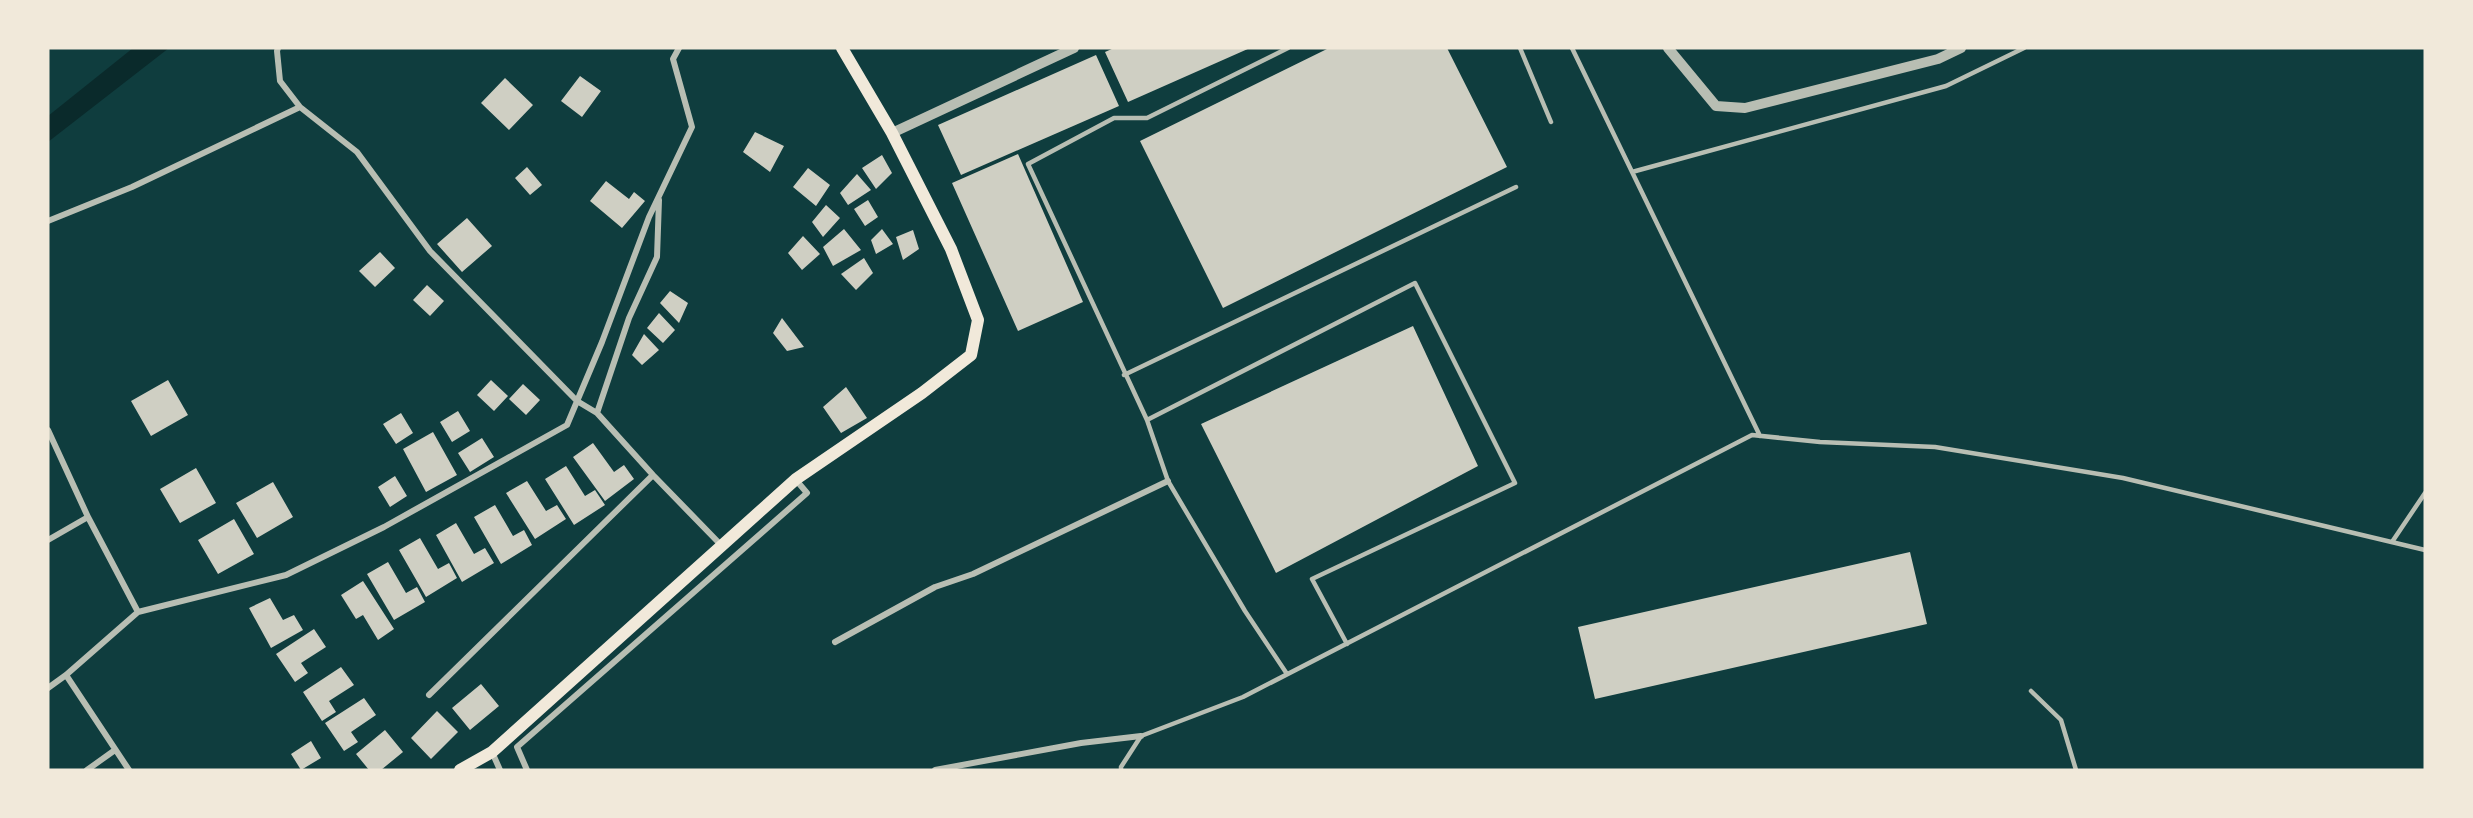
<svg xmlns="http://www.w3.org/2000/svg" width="2473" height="818" font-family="Commissioner,sans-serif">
<rect width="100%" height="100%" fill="#0f3d3e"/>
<path fill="#0a2a2b" d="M133,48H169L48,142V116Z"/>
<path fill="#cfcfc3" d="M1114,48H1250L1128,102L1105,52Z
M1329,48H1447L1507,167L1223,308L1140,141Z
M1096,55L1119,106L961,175L938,125Z
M580,76L601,91L582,117L561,101Z
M505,78L533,105L509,130L481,103Z
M755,132L784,146L770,172L743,152Z
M1018,154L1083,302L1018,331L952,183Z
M882,155L892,173L876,189L862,168Z
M527,167L542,185L530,195L515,178Z
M808,168L830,185L816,206L793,187Z
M857,174L871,190L848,205L840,193Z
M606,181L629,199L634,192L645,201L622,228L590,201Z
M868,200L878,217L865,226L854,209Z
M826,205L840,218L823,237L812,222Z
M467,218L492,246L462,272L437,244Z
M844,229L861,250L833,266L823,247Z
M882,229L893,244L876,254L871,240Z
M913,230L919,249L903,260L896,237Z
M803,236L820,254L802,270L788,253Z
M380,252L395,268L375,287L359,271Z
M864,258L873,273L856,290L841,274Z
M427,285L444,301L430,316L413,300Z
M670,291L688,303L679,323L660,303Z
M659,313L675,330L663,343L647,328Z
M782,318L804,347L787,351L773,333Z
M1413,326L1478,466L1276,573L1201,424Z
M644,334L659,350L642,365L632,355Z
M168,380L188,415L151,436L131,401Z
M491,380L508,396L494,411L477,395Z
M523,384L540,400L526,415L509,399Z
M846,387L867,418L841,433L823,407Z
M458,411L470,431L452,442L440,422Z
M401,413L413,433L396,444L383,424Z
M433,432L457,475L426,492L403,449Z
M482,438L494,457L470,472L458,453Z
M593,443L614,472L624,465L634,479L605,501L573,457Z
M566,466L585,496L595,490L605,505L574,525L545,479Z
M196,468L216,503L180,523L160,489Z
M395,476L407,496L390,507L378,487Z
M527,481L546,511L557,505L566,519L535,539L506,493Z
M273,482L293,517L257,538L236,503Z
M495,505L513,536L524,530L532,545L501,564L474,517Z
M234,519L254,554L218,574L198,540Z
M456,523L474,554L485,548L494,563L462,582L436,535Z
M420,538L438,569L449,563L457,578L426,597L399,550Z
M1910,552L1927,624L1595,699L1578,627Z
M388,562L406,593L417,587L425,602L394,620L367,574Z
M363,581L394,629L378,640L363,615L356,619L341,595Z
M270,598L283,620L294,615L303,630L271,648L249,608Z
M314,629L326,647L301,663L308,673L295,682L276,654Z
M341,667L354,685L329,701L336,712L322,721L303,692Z
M481,684L499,706L470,730L452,708Z
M364,698L376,715L351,732L358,742L344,751L325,723Z
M437,711L458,732L431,759L411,738Z
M385,730L403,752L381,770H369L356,754Z
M311,741L321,758L301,770L291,754Z"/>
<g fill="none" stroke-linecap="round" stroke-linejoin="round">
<path stroke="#b8beb3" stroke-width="4.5" d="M1520,48L1551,122
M1572,48L1760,436
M1632,172L1946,86L2024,48
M1124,375L1516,187
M1147,420L1415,283L1515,483L1312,579L1347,644
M2392,542L2425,493
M1287,674L1245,611L1168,481L1147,420L1028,164L1114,118H1147L1288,48
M2031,691L2061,720L2076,770
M1121,770V767L1141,736L1243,697L1752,435L1820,442L1935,447L2123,478L2425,550"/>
<path stroke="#b8beb3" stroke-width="6" d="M300,107L357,152L430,251L577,401L597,413L653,475L721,545
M48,221L132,187L300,107L280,81L277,51L278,48
M597,413L629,318L657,257L659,200
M48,430L88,517
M48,540L88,517L138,612L286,575L384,527L567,425L602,342L649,217L692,127L673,59L679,48
M835,642L935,587L973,574L1168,481
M66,675L129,770
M48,688L66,675L138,612
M429,695L653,475
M492,752L500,770
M87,770L115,750
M527,770L517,747L807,493L796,480
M935,770L1081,743L1141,736"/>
<path stroke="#b8beb3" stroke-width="10" d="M1668,48L1716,106L1745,108L1938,59L1961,48
M892,133L1074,48"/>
<path stroke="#f1e9da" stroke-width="12" d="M460,770L492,752L796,479L922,393L971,355L978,320L951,249L892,133L842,48"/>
</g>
<rect width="2473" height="818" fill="none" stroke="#f1e9da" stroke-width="99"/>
</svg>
